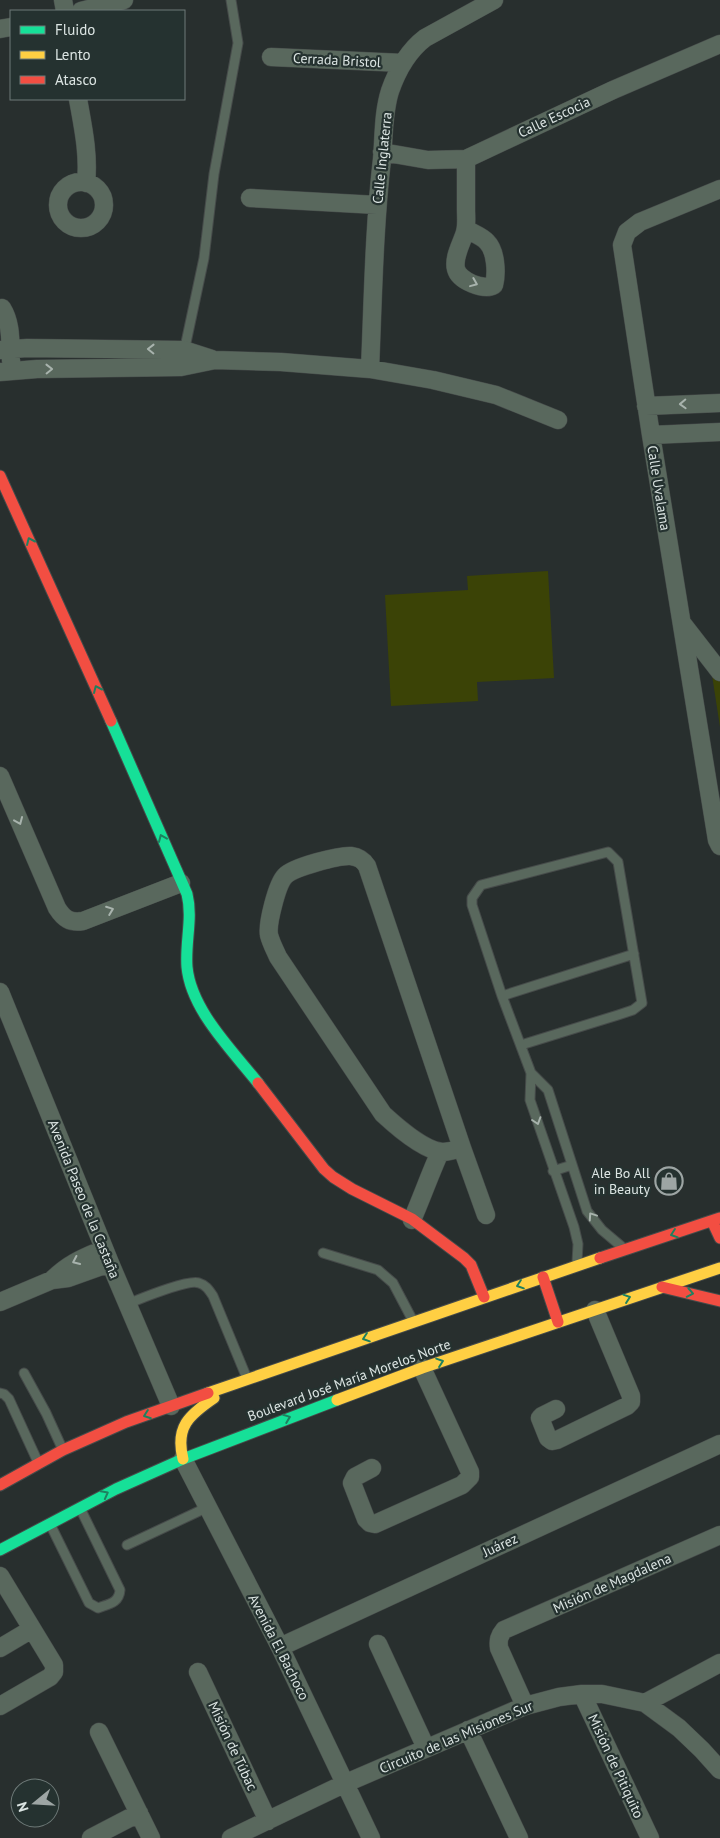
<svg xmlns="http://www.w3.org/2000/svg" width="720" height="1838" font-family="'PT Sans',sans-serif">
<rect width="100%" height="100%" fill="#282f2e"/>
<path fill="#3b4306" d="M548,571L554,678L477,682L478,701L391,706L385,595L468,590L467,576Z
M712,675L720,680V727Z"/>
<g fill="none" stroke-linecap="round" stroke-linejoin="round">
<g stroke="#464b4a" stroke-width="11">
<path id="lane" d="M184,352L204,258L214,174L238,43L231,0
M502,996L634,954
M521,1045L618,1015L633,1010L642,1003L618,862L608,852L481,885L472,898V905L502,996L531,1073L530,1100L574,1227L578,1244L577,1262
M531,1073L548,1090L587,1211L602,1230L621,1246
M553,1171L572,1165
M323,1253L378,1270L393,1283L412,1319
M127,1304C140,1299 188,1279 199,1283C206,1285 209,1290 213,1296L246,1376
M24,1373L46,1413L62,1448
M0,1393L4,1394L9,1399L37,1460
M51,1526L89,1603L98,1608C109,1604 119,1603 120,1590L81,1510
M127,1545L208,1507"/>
</g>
<g stroke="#464b4a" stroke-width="19">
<path id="street" d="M63,0L65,11
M81,11L124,0
M0,29L11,27
M271,57L403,63
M78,99C83,127 89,154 86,183
M382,152L428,160L466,159L613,90L720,44
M58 205a23 23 0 1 1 46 0a23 23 0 1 1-46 0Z
M720,189L640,222L627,232L622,245L651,435L717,840L720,846
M250,198L377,205
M466,229C472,233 482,236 487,242C496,251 497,273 494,285C484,291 459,281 456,269C453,257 462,243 465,232C467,225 466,216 466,209C466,192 466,175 466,159
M2,308C12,324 10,343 11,361
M0,350L27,348L184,350L212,359
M370,369C373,299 374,229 382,159C384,137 383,113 390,91C397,71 408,51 425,38L494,0
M0,372L37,369L181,367L215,360L281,362L370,369L433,380L496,395L558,420
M646,406L720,403
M651,435L720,432
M682,623L720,672
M0,776L57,908C64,919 70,923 83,921L181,883
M0,992L110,1263L171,1406
M462,1148C455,1150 449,1152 442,1152C424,1150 397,1127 383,1114L278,957C275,950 271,943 269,935C267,924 277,884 285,876C293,867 340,855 351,856C359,857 363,860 367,866L462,1148L486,1215
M412,1220C422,1197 430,1174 440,1152
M52,1280C69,1263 83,1258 104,1249
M0,1302L52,1280L68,1278L110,1263
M556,1409L542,1416L540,1418L548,1438L552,1441L557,1440L627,1406L631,1402V1396L595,1310
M183,1459L280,1647L371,1838
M372,1468L355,1477L352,1483L366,1519L370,1523L375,1524L462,1485L470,1477V1472L422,1368
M0,1576L54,1665V1672L50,1677L0,1706
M378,1644L426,1748
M280,1647L720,1444
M0,1648L32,1629
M198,1672L268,1821
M582,1694L650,1838
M645,1703L720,1663
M525,1706L499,1648C498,1640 499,1636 504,1630L720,1535
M468,1730L519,1838
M99,1732L151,1838
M91,1838L139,1813
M231,1838L346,1783L525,1706L559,1697L582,1694H602L645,1703L679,1728L702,1750L720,1770"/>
</g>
<g stroke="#464b4a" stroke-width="13">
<path id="fast" d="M111,721L187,894C193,918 185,942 187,967C191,1010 232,1050 258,1083
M0,1550L116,1489L183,1459L337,1400"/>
</g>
<g stroke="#464b4a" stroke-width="13">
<path id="slow" d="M208,1393L600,1258
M337,1400L422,1368L720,1268
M183,1459C175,1427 189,1415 214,1398"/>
</g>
<g stroke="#464b4a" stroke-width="13">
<path id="jam" d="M0,476L111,721
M258,1083L324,1169L333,1177L352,1189L412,1219L464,1258L471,1265L484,1297
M712,1221L720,1238
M600,1258L720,1218
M543,1277L558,1322
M662,1287L720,1301
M0,1485L63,1450L126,1422L208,1393"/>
</g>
<use href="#lane" stroke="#59685d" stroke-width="9"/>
<use href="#street" stroke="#59685d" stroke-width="18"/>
<use href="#fast" stroke="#16e098" stroke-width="11"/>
<use href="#slow" stroke="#ffcf43" stroke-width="11"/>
<use href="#jam" stroke="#f24e42" stroke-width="11"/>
</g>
<defs><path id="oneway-chevron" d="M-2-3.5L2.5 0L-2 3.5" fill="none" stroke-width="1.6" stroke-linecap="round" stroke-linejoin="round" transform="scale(1.25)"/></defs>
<g stroke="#a8b3ad">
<use href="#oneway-chevron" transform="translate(474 283) rotate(22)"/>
<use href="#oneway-chevron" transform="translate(151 349) rotate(-179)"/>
<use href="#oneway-chevron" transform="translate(49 369) rotate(-1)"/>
<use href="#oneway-chevron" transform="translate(683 404) rotate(178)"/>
<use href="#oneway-chevron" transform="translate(19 821) rotate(67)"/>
<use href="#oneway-chevron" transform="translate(110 910) rotate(-21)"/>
<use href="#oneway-chevron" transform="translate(537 1121) rotate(72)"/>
<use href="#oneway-chevron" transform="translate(592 1216) rotate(-124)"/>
<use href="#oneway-chevron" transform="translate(76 1261) rotate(155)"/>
</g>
<g stroke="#1e805f">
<use href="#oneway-chevron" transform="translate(30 541) rotate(-114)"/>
<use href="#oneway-chevron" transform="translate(97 689) rotate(-114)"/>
<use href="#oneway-chevron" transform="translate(162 838) rotate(-113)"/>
<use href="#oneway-chevron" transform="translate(674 1234) rotate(161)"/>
<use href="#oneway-chevron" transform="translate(520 1285) rotate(161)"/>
<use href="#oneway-chevron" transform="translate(690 1293) rotate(11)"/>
<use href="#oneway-chevron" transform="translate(627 1298) rotate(-19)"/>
<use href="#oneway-chevron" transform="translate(366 1338) rotate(161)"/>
<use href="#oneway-chevron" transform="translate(440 1362) rotate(-19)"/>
<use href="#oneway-chevron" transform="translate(147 1415) rotate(160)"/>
<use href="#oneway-chevron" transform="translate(287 1418) rotate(-21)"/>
<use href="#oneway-chevron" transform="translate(105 1494) rotate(-28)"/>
</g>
<defs>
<g id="shop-ring" transform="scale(1.4375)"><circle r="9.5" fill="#253230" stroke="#9da5a4" stroke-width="1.5"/><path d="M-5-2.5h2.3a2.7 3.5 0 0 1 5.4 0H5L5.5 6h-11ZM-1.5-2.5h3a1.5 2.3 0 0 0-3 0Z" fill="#9da5a4"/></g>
</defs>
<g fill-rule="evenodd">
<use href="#shop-ring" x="669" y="1181"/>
</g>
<g text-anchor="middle" stroke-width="4.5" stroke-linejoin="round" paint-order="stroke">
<g font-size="14" fill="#dce5e3" stroke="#253230">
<text transform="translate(337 60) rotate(3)" y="5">Cerrada Bristol</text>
<text transform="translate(554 117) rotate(-25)" y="5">Calle Escocia</text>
<text transform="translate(382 158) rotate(-84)" y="5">Calle Inglaterra</text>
<text transform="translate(659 488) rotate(81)" y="5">Calle Uvalama</text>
<text transform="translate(84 1199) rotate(68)" y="5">Avenida Paseo de la Castaña</text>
<text transform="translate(349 1380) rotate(-20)" y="5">Boulevard José María Morelos Norte</text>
<text transform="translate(500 1545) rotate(-25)" y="5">Juárez</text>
<text transform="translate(612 1583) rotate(-24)" y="5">Misión de Magdalena</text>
<text transform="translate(279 1647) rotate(63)" y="5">Avenida El Bachoco</text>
<text transform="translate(456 1737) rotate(-23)" y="5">Circuito de las Misiones Sur</text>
<text transform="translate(233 1746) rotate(65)" y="5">Misión de Túbac</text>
<text transform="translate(616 1766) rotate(65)" y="5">Misión de Pitiquito</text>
</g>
<g font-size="14" fill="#dce5e3" stroke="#253230" text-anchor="end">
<text x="650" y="1178">Ale Bo All<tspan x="650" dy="16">in Beauty</tspan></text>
</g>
</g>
<rect x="10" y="10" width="175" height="90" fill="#253230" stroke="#6e7a78"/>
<rect x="20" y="26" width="25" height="8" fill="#16e098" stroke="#6e7a78"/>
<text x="55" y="35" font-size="15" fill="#dce5e3">Fluido</text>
<rect x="20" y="51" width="25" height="8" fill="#ffcf43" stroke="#6e7a78"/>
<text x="55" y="60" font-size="15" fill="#dce5e3">Lento</text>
<rect x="20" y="76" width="25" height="8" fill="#f24e42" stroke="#6e7a78"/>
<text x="55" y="85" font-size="15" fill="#dce5e3">Atasco</text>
<g transform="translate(35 1803) rotate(252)"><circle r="24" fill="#253230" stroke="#6e7a78"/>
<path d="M0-4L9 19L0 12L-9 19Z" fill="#9da5a4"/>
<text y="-8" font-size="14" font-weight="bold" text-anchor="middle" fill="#dce5e3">N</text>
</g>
</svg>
